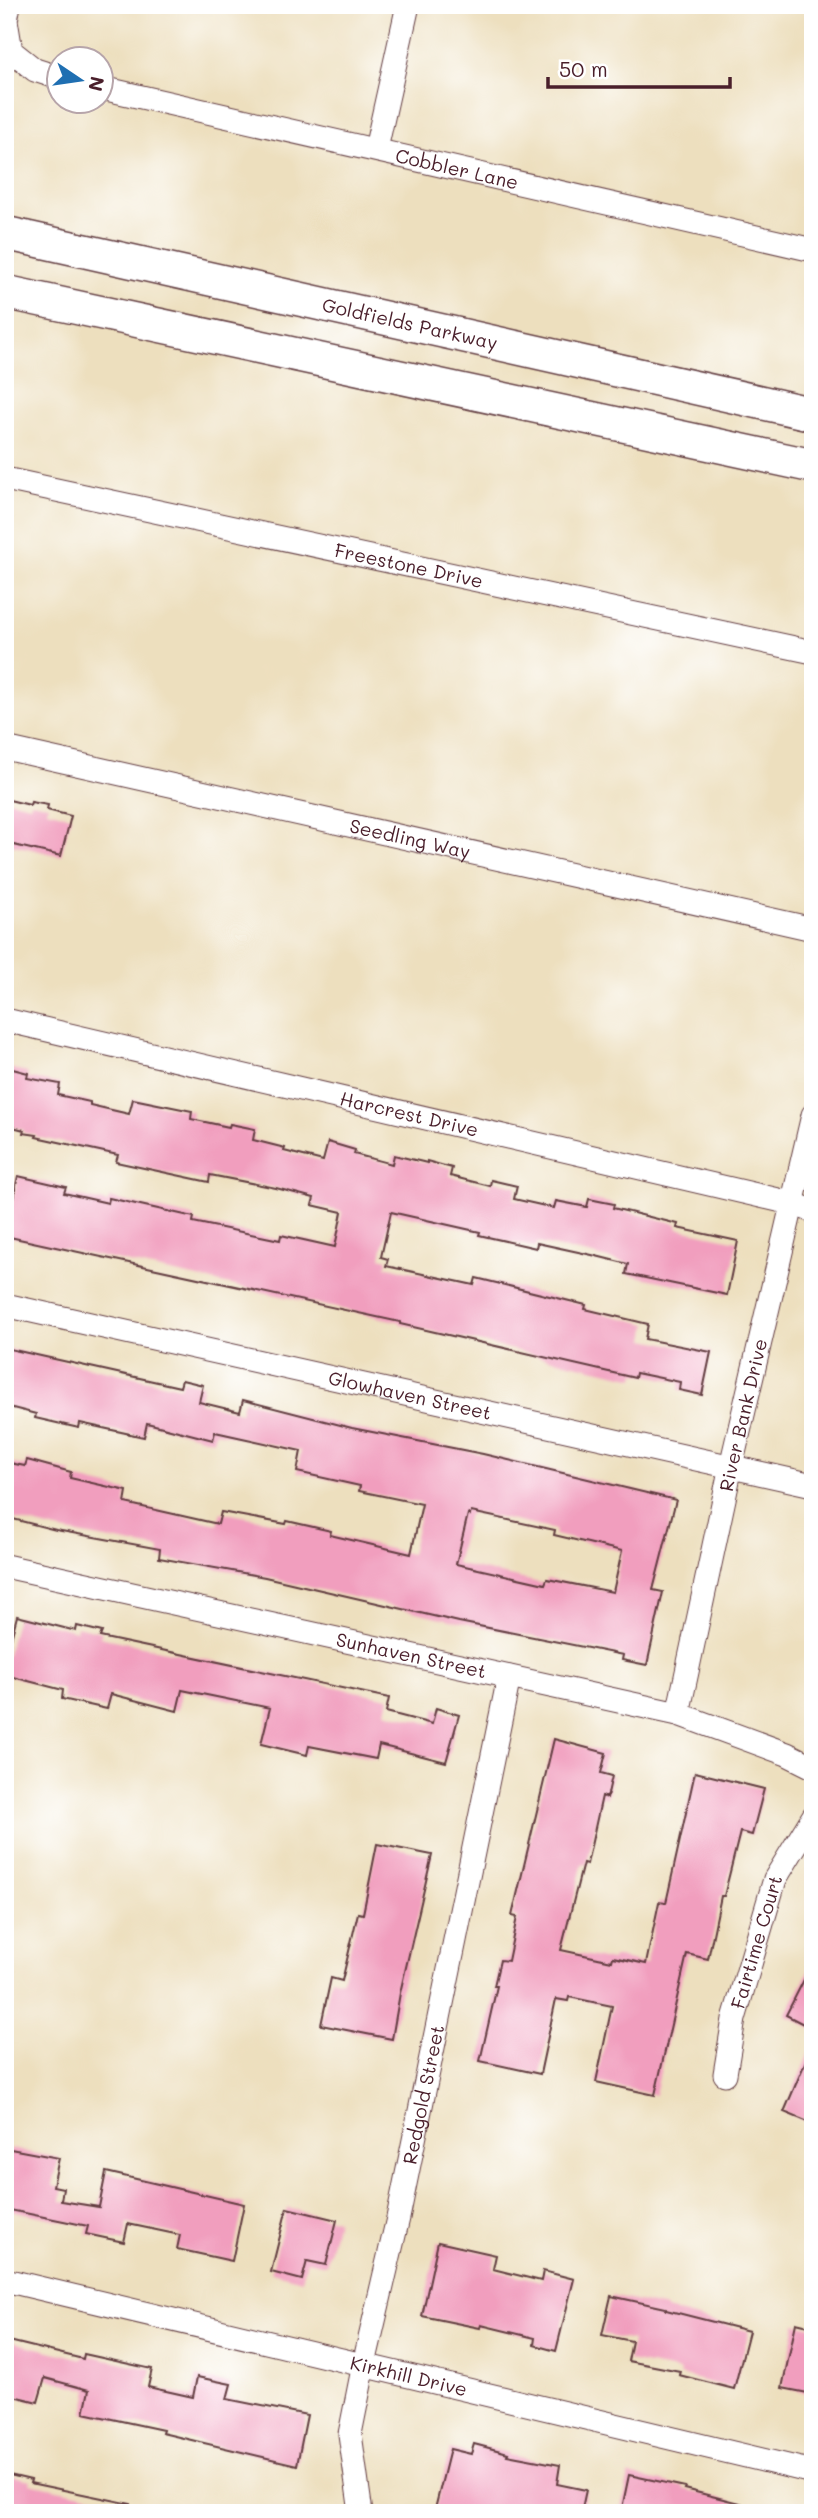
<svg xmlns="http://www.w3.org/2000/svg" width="818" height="2518" font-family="Mali,sans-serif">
<rect width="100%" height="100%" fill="#fff"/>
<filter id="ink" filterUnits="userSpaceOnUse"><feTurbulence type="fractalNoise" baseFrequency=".0143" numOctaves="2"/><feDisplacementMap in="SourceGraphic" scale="14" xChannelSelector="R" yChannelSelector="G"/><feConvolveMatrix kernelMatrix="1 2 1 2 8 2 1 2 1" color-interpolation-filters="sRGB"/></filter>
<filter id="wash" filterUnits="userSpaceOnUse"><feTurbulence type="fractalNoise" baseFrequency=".00686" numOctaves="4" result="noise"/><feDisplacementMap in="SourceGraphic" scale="28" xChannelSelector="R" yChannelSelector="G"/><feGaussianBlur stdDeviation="1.57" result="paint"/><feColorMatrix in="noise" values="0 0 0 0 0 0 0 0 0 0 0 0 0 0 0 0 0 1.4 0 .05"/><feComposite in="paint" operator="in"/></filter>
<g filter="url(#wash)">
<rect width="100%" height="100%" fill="#eddfbe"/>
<g id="blocks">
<path fill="#f19ebe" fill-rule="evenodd" d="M5,799L30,805L31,802L48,805L47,810L71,816L61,856L5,843Z
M5,1067L28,1073L27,1078L60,1084L58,1095L90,1102V1105L129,1114L133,1099L192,1111L191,1119L229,1127L230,1124L255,1129L253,1140L285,1148L284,1151L323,1161L328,1142L355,1150L354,1154L392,1164L394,1155L427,1163V1161L452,1168L450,1176L490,1186L491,1180L517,1186L514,1199L554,1208L556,1201L587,1207L589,1199L614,1204L613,1208L678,1224L677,1228L738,1241L727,1295L626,1274L628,1264L592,1255L537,1243L536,1248L479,1235L480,1232L391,1212L381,1257L388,1259L386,1266L474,1285L476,1278L586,1305L585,1309L648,1324L645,1339L711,1352L702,1395L679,1390L680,1382L636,1373L635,1378L400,1324V1322L5,1236L18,1176L66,1187L64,1193L108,1203L109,1198L194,1217L193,1222L280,1240L281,1235L335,1247L342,1212L312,1205L314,1198L276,1188L210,1175L209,1182L116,1162L118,1155L36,1137L37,1135L23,1133L24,1130L5,1125Z
M5,1348L180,1387L182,1380L203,1385L199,1402L240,1412L243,1400L352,1428L483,1454L676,1500L653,1590L663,1592L647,1665L622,1660L623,1655L459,1622L265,1577L159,1558L160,1549L56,1530L5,1517V1462L25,1466L27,1460L71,1472L70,1478L127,1491L125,1503L218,1524L221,1512L286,1524L287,1521L331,1531L330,1535L411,1554L422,1504L359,1491L360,1486L297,1472L301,1451L215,1432L213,1440L147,1423L144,1437L80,1423L79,1428L35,1418L36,1414L5,1406ZM471,1512L555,1530L554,1535L622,1551L613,1592L547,1579L545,1584L456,1564L468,1514L470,1515Z
M17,1616L76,1631L77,1626L102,1632L100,1637L389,1698L386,1712L432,1724L436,1708L459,1715L446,1762L379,1745L376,1759L309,1746L307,1755L261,1744L270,1708L182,1690L177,1711L111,1694L107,1709L62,1699L63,1690L5,1675V1662Z
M554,1739L606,1753L601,1773L612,1776L607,1798L602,1796L587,1864L583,1863L561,1950L612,1961L613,1957L646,1964L659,1902L666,1903L695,1772L764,1789L752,1835L740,1832L724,1896H721L708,1959L687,1954L655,2095L596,2082L612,2006L569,1997L568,2001L556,1999L540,2074L480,2061L497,1986H494L500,1960L508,1961L517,1917L512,1916Z
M377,1844L432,1855L400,1993L392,2039L321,2025L331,1978L342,1981L358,1913L363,1914Z
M813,1962V2029L786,2015Z
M813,2044V2124L784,2112Z
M5,2148L59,2158L53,2186L63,2188L61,2201L99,2207L106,2172L244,2204L232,2261L177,2249L180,2235L128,2224L124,2242L86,2234L88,2226L5,2209Z
M287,2208L337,2220L326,2265L307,2261L302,2280L271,2272Z
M438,2242L496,2255L493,2269L541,2281L543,2271L574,2279L556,2351L534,2345L535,2338L481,2325L480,2328L422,2316Z
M611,2296L666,2308V2310L749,2331L734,2389L679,2375L680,2371L628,2361L632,2341L602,2335Z
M796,2323L813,2327V2394L782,2388Z
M5,2340L83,2359L84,2354L152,2369L148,2387L193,2397L197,2377L231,2384L227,2399L307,2415L297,2465L162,2433L163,2430L84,2413L89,2390L45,2378L38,2402L5,2394Z
M474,2444L508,2453L507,2455L560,2465L557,2484L586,2490L581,2513H434L450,2449L471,2454Z
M5,2474L31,2480L30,2483L131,2504L130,2513H5Z
M629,2475L685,2487L684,2489L751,2506L750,2513H621Z"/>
</g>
</g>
<g filter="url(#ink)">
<use href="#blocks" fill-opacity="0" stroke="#623c41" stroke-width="2"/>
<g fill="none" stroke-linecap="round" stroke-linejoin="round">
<g stroke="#623c41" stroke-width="25">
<g id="minor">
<path d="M9,5L6,20L11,51L35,70L60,78"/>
<path id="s1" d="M102,88L813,250"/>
<path d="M376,149L408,5"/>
<path id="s2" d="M5,479L813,652"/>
<path id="s3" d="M5,748L813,929"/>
<path id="s4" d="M5,1020L791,1203L813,1211"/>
<path id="s5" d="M5,1305L813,1485"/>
<path id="s6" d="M5,1566L678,1714L787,1754L813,1767"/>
<path id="s7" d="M678,1714L731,1466L813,1115"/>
<path id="s8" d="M725,2074L734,2019L775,1879L813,1817"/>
<path id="s9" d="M5,2280L813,2472"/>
<path id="s10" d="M361,2513L350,2434L364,2364L398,2218L509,1677"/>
</g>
</g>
<g stroke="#623c41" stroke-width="36">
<g id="secondary">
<path id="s11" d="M5,233L813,414"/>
<path d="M5,292L813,466"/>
</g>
</g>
<use href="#minor" stroke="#fff" stroke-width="23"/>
<use href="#secondary" stroke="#fff" stroke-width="33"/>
</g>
</g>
<g text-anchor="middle" stroke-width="7" stroke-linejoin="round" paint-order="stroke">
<g font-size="19" fill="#4a1f2b" stroke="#fff">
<text dy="7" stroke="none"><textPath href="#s1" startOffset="364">Cobbler Lane</textPath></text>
<text dy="7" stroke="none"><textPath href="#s11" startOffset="415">Goldfields Parkway</textPath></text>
<text dy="7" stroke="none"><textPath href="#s2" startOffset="413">Freestone Drive</textPath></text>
<text dy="7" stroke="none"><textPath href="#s3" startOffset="415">Seedling Way</textPath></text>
<text dy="7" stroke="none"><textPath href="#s4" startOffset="415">Harcrest Drive</textPath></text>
<text dy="7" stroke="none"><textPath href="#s5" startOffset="415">Glowhaven Street</textPath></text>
<text dy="7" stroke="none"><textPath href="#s7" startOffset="306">River Bank Drive</textPath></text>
<text dy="7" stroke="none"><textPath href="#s6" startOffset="416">Sunhaven Street</textPath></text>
<text dy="7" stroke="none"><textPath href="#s8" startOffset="136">Fairtime Court</textPath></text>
<text dy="7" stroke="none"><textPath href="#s10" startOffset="427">Redgold Street</textPath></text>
<text dy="7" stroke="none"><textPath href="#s9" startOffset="415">Kirkhill Drive</textPath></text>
</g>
</g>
<rect width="818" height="2518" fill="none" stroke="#fff" stroke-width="28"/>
<g transform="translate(80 80) rotate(103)"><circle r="33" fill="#ffffff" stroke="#b7a5aa" stroke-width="2"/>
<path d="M0-5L12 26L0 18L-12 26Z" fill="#1f6fb2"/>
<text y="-10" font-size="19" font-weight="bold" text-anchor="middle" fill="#4a1f2b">N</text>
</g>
<path d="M548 77v10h182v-10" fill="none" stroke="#4a1f2b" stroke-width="3.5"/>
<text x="559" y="77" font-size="21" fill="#4a1f2b" stroke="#ffffff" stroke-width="5" paint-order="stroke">50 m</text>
</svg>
